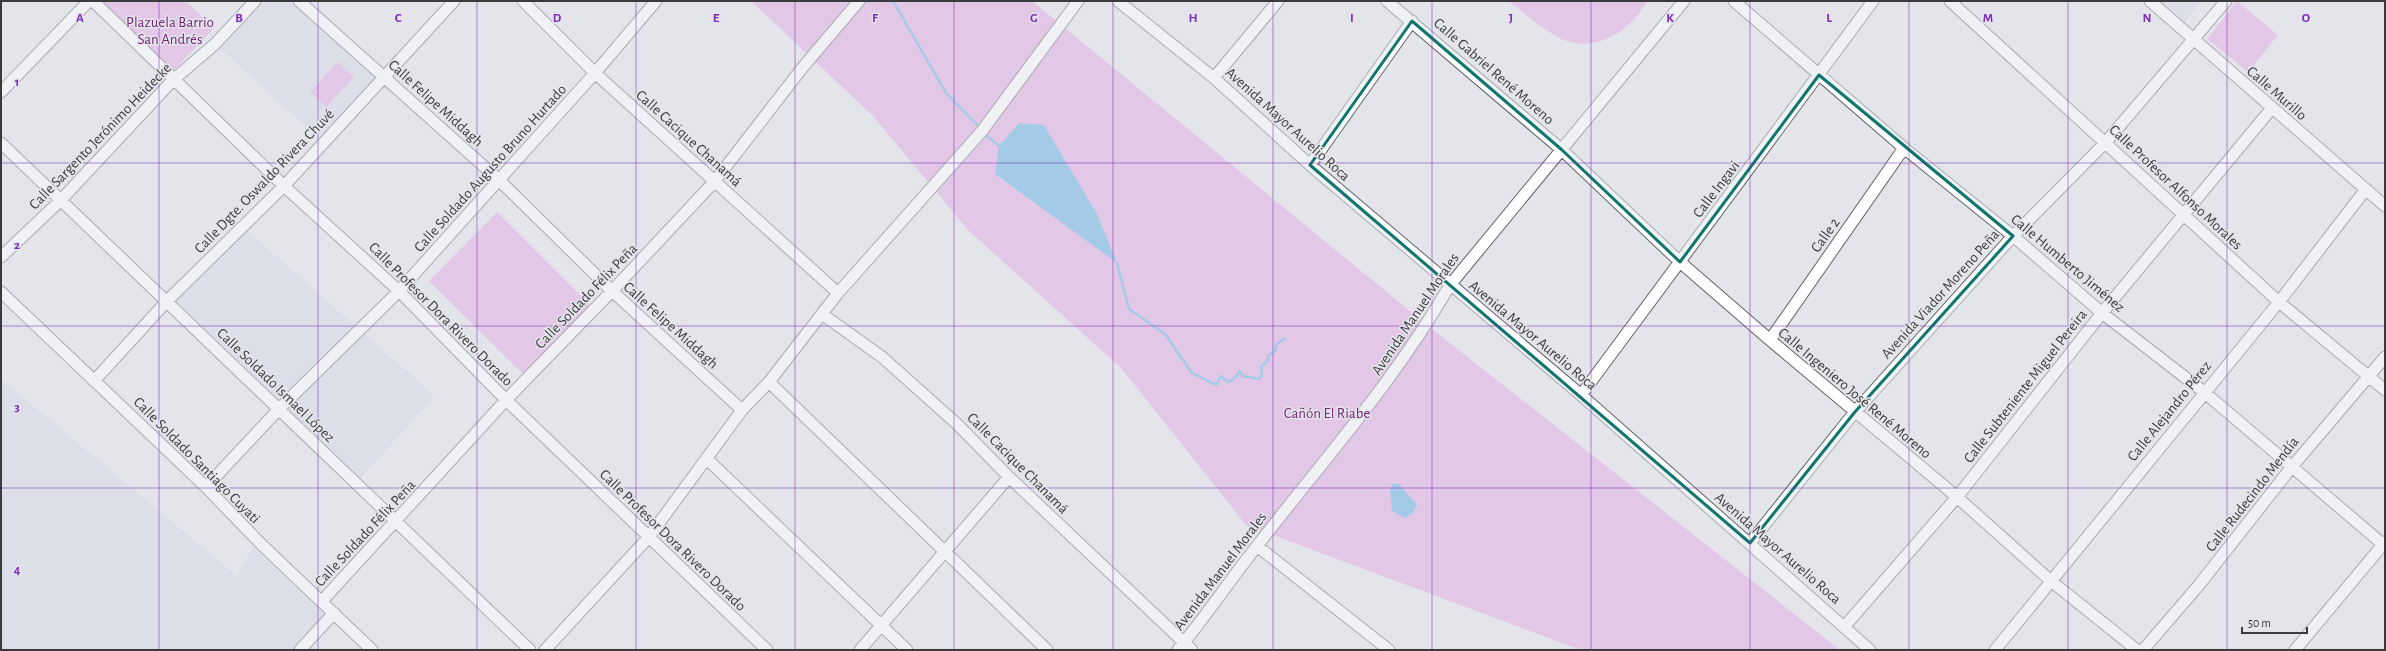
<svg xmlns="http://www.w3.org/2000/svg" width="2386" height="651" font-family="'Alegreya Sans',sans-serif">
<rect width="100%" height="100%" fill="#e4e5eb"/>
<path fill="#d6d7e5" d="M255,1H299L384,76L323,142L215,44Z
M2159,1H2202L2184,23Z
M243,227L415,378L434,398L356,483L167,301Z
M1,379L237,576L253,547L326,616L294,650H1Z"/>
<path fill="#e2a3e1" d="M103,1H186L214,28L171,73L100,4Z
M751,1H1032L1427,325L1840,650H1581L1246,525L1122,369L968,230L873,116Z
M1508,1H1647C1631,31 1596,54 1561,39C1546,32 1522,11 1508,1Z
M2237,1L2278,35L2248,72L2207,39Z
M338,62L354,77L326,107L310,92Z
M497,212L591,306L523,374L429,281Z"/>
<path fill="#55ace3" d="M1019,123L1044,125L1097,214L1117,263L995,174L999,146Z
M1392,484H1399L1417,505L1412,514L1405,518L1392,511L1390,491Z"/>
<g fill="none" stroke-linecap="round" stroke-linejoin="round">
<path stroke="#55ace3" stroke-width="2.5" d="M893,1L946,93L981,129
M984,133L999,146
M1117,263L1129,309L1165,334L1192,373L1216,385L1221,376L1228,382L1233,380L1240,371L1243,376L1260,379L1262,375L1261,367L1268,360V356L1276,350V345L1285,338"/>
<g stroke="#626268" stroke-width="13">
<path id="minor" d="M93,1L284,186L399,291L506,400L767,650
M299,1L499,180L612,291L742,410
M523,1L595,73L838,293
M1118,1L1214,78L1310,165L1581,395L1870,650
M1387,1L1562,150L1680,262L1770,340L1957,497L2051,581L2137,650
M1734,1L1904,148L2013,236L2102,313L2204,392L2385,546
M1950,1L2279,302L2385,390
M2150,1L2385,206
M1214,78L1278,1
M1,92L89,1
M1,143L530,650
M1310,165L1412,21
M1,257L61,200L173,80L215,44L255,1
M1,292L206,487L261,544L372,650
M822,314L882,357L957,424L1009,477L1192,650
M1770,340L1904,148
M94,381L167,301L284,186L454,1
M769,382L1047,650
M1581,395L1873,1
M707,459L907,650
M206,487L279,409L399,291L595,73L656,1
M1750,543L1854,413L2013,236L2106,142L2226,1
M1257,546L1389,650
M322,601L506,400L612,291L714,182L803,67L859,1
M1845,626L1957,497L2102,313L2272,108
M300,650L334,613
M545,650L648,538L742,410L769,382L838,293L982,131L1078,1
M860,650L1009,477
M1178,650C1206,616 1230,580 1257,546C1325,458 1394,382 1450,285L1684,1
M1995,650L2279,302L2366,189
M2143,650L2199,585L2291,468L2385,357
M2295,650L2385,542"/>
</g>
<use href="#minor" stroke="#fff" stroke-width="11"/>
</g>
<path d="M0 0H2386V651H0ZM1412,21L1562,150L1680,262L1819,75L2013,236L1854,413L1750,543L1310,165Z" fill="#e4e5eb" fill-opacity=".55" fill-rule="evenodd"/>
<path fill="none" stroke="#0f766e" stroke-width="3" stroke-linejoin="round" d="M1412,21L1562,150L1680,262L1819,75L2013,236L1854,413L1750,543L1310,165Z"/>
<path fill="none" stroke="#7b2cbf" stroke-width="1" stroke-opacity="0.55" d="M159,1V650M318,1V650M477,1V650M636,1V650M795,1V650M954,1V650M1113,1V650M1273,1V650M1432,1V650M1591,1V650M1750,1V650M1909,1V650M2068,1V650M2227,1V650M1,163H2385M1,326H2385M1,488H2385"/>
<g text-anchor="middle" stroke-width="3" stroke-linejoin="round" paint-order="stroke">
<g font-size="15" fill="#752876" stroke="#e4e5eb">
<text x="170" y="27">Plazuela Barrio<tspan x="170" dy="17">San Andrés</tspan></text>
<text x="1327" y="418">Cañón El Riabe</text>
</g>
<g font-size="15" fill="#3b3b3d" stroke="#e4e5eb">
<text transform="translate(1494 71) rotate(41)" y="5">Calle Gabriel René Moreno</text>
<text transform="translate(2277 93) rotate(41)" y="5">Calle Murillo</text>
<text transform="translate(436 103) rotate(42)" y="5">Calle Felipe Middagh</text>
<text transform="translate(1288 124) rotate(42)" y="5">Avenida Mayor Aurelio Roca</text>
<text transform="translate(100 136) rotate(-46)" y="5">Calle Sargento Jerónimo Heidecke</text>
<text transform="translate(689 138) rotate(42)" y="5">Calle Cacique Chanamá</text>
<text transform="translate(490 168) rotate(-48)" y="5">Calle Soldado Augusto Bruno Hurtado</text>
<text transform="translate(264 181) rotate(-46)" y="5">Calle Dgte. Oswaldo Rivera Chuvé</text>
<text transform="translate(2176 187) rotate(43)" y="5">Calle Profesor Alfonso Morales</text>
<text transform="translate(1716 189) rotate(-53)" y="5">Calle Ingavi</text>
<text transform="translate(1825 235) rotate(-55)" y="5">Calle 2</text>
<text transform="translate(2068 263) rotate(40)" y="5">Calle Humberto Jiménez</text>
<text transform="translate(1940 294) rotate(-48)" y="5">Avenida Viador Moreno Peña</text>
<text transform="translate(586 296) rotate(-46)" y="5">Calle Soldado Félix Peña</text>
<text transform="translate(441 314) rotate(45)" y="5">Calle Profesor Dora Rivero Dorado</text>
<text transform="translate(1415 314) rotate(-56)" y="5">Avenida Manuel Morales</text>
<text transform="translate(671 325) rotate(42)" y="5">Calle Felipe Middagh</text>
<text transform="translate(1533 335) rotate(40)" y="5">Avenida Mayor Aurelio Roca</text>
<text transform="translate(276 385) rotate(44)" y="5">Calle Soldado Ismael López</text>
<text transform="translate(2025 386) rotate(-52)" y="5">Calle Subteniente Miguel Pereira</text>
<text transform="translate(1855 393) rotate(40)" y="5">Calle Ingeniero José René Moreno</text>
<text transform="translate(2169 411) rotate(-51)" y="5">Calle Alejandro Pérez</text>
<text transform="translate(197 460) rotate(45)" y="5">Calle Soldado Santiago Cuyati</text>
<text transform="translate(1018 463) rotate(45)" y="5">Calle Cacique Chanamá</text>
<text transform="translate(2252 494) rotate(-52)" y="5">Calle Rudecindo Mendía</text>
<text transform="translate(365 533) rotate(-47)" y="5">Calle Soldado Félix Peña</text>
<text transform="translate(673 540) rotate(44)" y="5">Calle Profesor Dora Rivero Dorado</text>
<text transform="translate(1778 548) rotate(41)" y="5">Avenida Mayor Aurelio Roca</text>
<text transform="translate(1220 571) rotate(-53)" y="5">Avenida Manuel Morales</text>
</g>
</g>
<g font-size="13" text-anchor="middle" font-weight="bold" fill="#7b2cbf" stroke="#e4e5eb" stroke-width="3" stroke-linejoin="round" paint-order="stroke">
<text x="80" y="22">A</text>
<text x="239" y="22">B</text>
<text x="398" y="22">C</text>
<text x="557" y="22">D</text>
<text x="716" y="22">E</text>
<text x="875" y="22">F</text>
<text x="1034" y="22">G</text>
<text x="1193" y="22">H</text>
<text x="1352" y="22">I</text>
<text x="1511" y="22">J</text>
<text x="1670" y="22">K</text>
<text x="1829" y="22">L</text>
<text x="1988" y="22">M</text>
<text x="2147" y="22">N</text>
<text x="2306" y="22">O</text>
<text x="17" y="86">1</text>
<text x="17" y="249">2</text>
<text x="17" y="411">3</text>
<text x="17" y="574">4</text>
</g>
<rect width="2386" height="651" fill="none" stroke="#3b3b3d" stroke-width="4"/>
<path d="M2242 627v6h65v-6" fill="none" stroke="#3b3b3d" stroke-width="2"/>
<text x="2248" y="627" font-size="12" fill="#3b3b3d" stroke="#e4e5eb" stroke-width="3" paint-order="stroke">50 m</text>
</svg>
